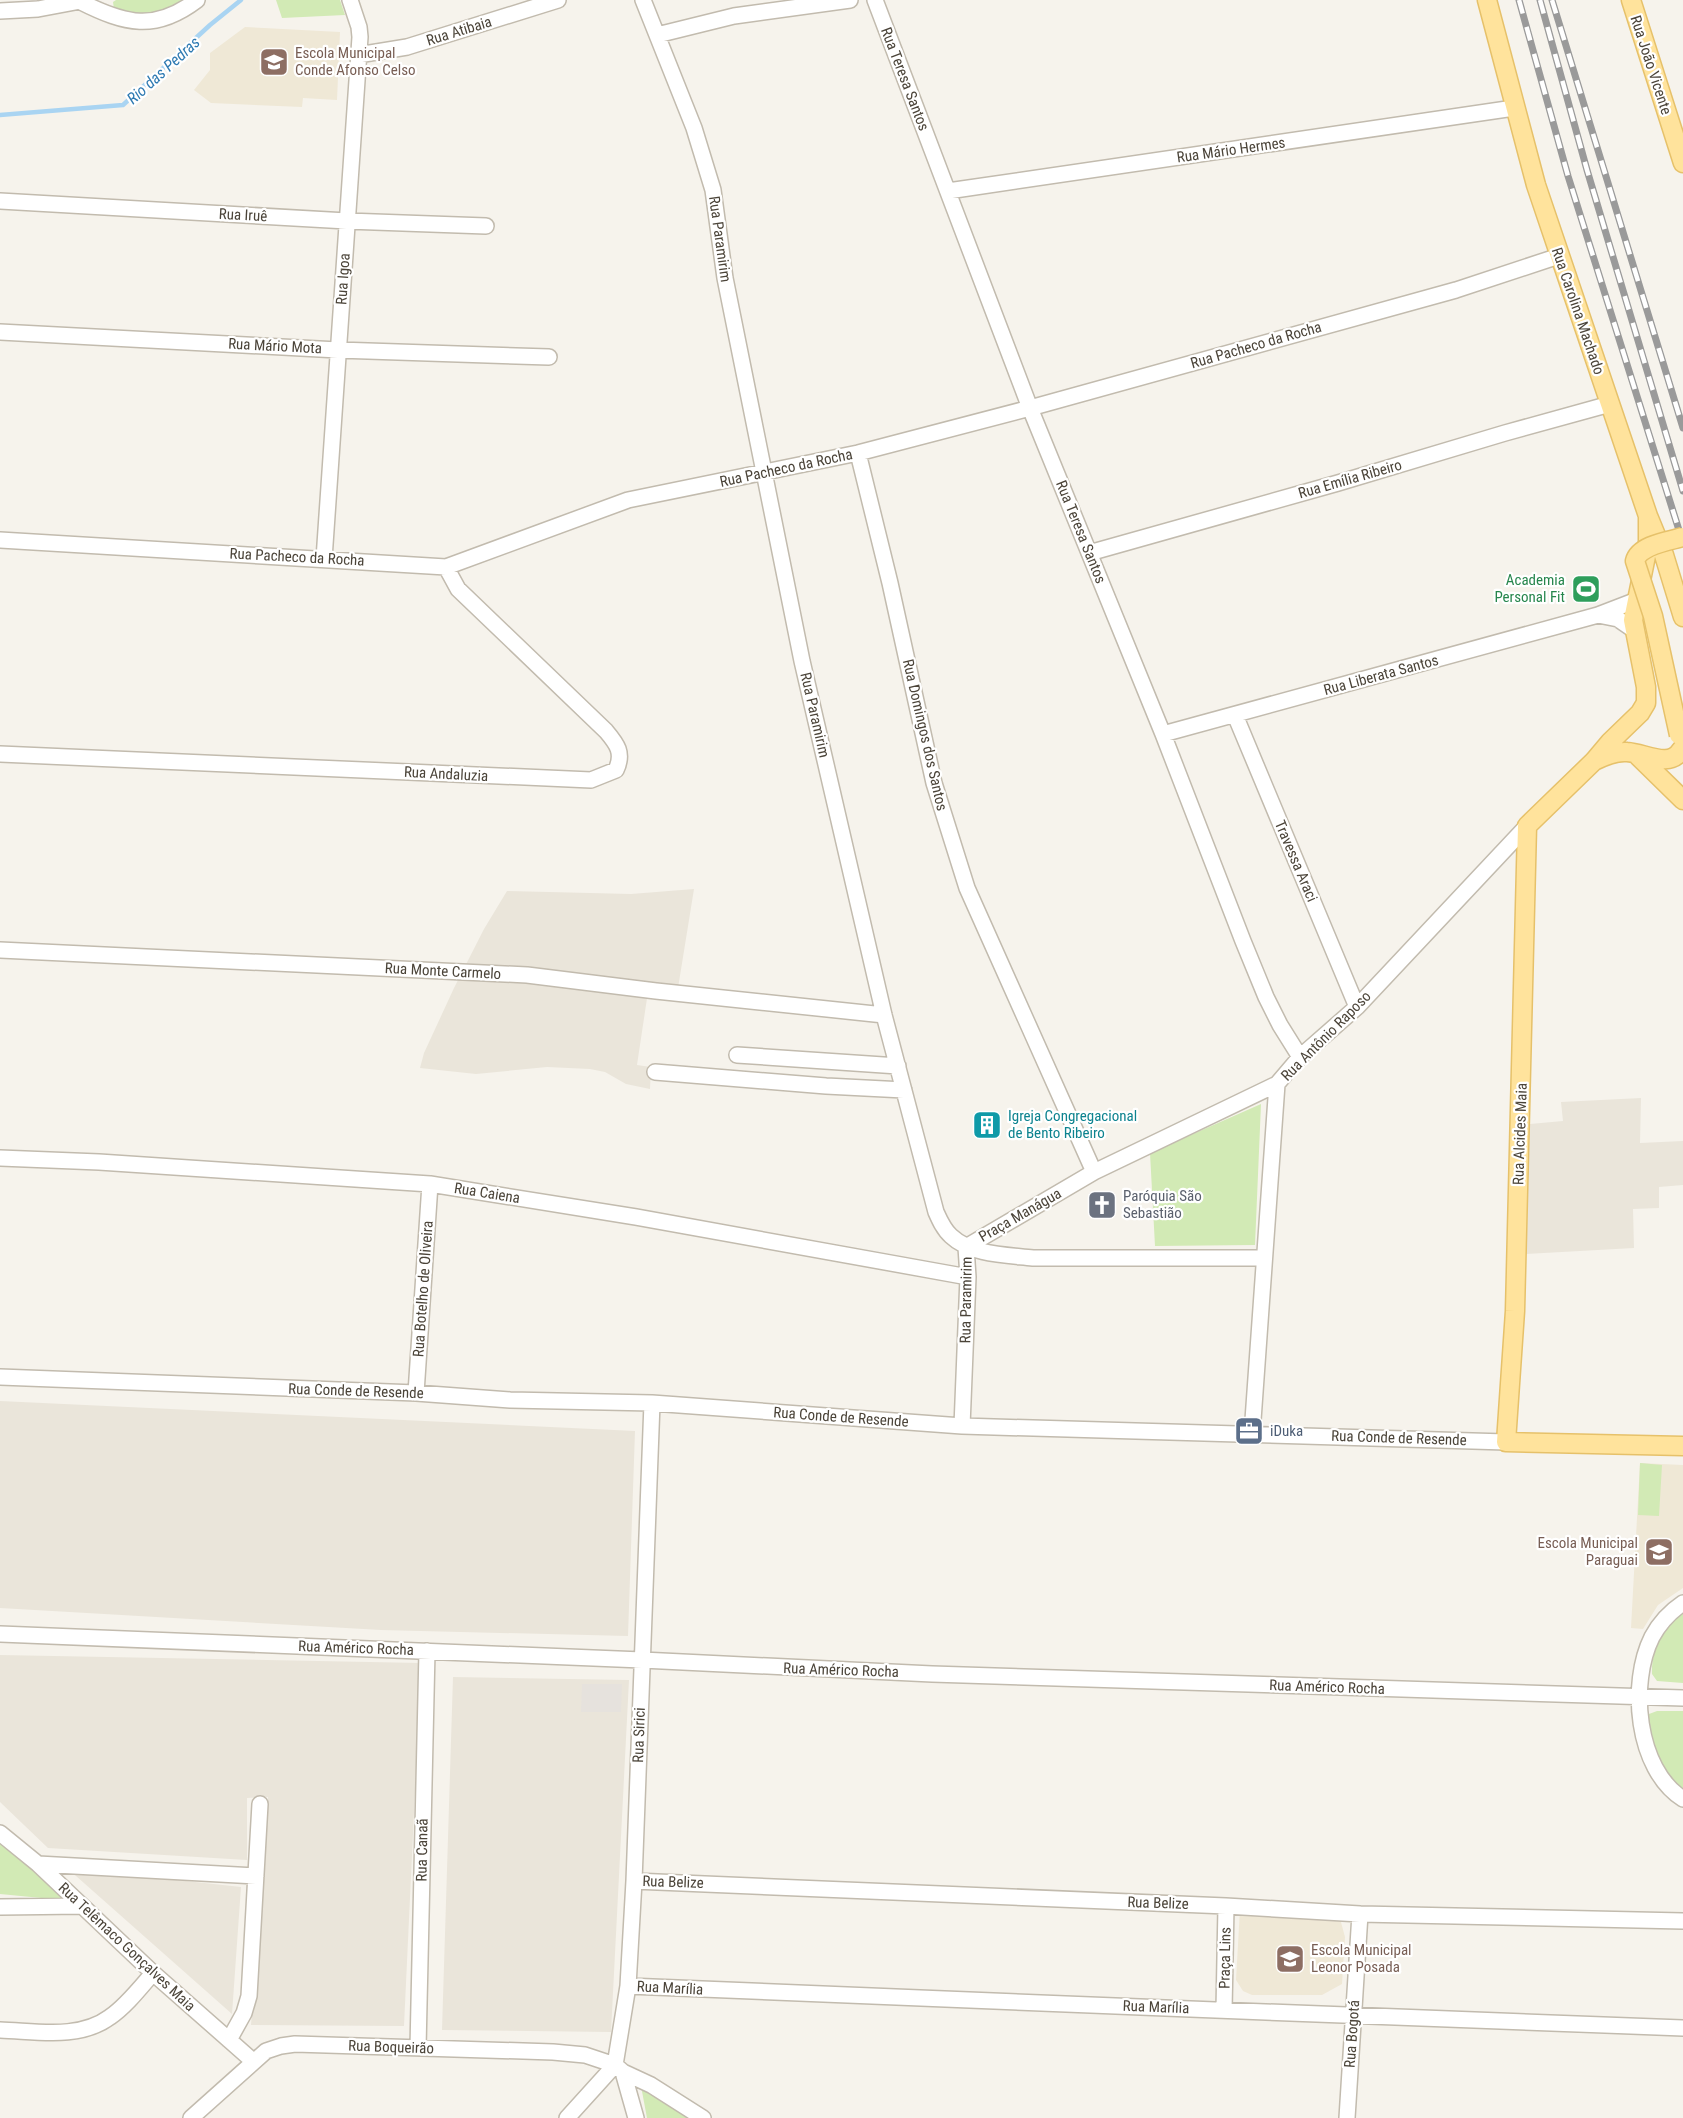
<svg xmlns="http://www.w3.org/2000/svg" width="1683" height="2118" font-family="'Roboto Condensed',sans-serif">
<rect width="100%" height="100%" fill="#f6f3ec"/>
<path fill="#eae5da" d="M694,889L678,988L649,985L637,1065L651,1067L650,1089L626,1084L605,1072L590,1069L547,1067L476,1074L420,1068L424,1053L454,988L484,929L507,891L631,894Z
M1641,1098L1640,1143L1683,1141V1185L1659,1187V1208L1633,1209L1634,1248L1526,1254L1530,1124L1563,1121L1561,1102Z
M0,1401L635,1431L628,1636L381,1630L0,1608Z
M0,1655L421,1663L404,2026L251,2025L268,1797L247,1798V1860L48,1848L0,1802Z
M453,1677L629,1680L611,2032L442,2030Z
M67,1868L241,1887L232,2014Z"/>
<path fill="#e6e2dd" d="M582,1684H622L621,1712H581Z"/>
<path fill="#efe8d6" d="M245,27L340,32L337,100L303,98L302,107L211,103L194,90L210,70V53Z
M1640,1463L1683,1465V1588L1658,1605L1643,1629L1631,1628Z
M1240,1909L1338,1911L1345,1937L1342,1984L1322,1995H1252L1243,1991L1236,1980Z"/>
<path fill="#d2eab5" d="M116,0H191L176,9L136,17L114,9L113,2Z
M276,0H340L345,15L282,18Z
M1261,1104L1255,1245L1155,1246L1150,1153Z
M1640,1463L1662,1465L1659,1516L1638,1515Z
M1683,1613V1683L1657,1681L1652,1674C1651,1650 1664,1626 1683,1613Z
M1657,1711H1683V1791C1656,1764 1656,1753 1647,1718L1649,1714Z
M0,1828L66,1892L62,1900L0,1894Z
M641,2086L688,2118H647Z"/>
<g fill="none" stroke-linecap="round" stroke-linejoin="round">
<path stroke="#a9d4f2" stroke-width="4.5" d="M0,115L123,105L210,25L241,0"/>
<g stroke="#c2bbae" stroke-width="18">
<path id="minor" d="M643,0L694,128L713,190L725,278L802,661L884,1015L936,1212C940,1221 944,1230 951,1236C971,1255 1006,1255 1033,1258H1264
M875,0L1030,408L1163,734L1243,941L1266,997L1280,1025L1300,1057
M81,2C125,24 155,32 197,0
M0,11L38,9L86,0
M657,35L734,16L850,0
M358,55L407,47L558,0
M948,191L1514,108
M0,201L347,221L486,226
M0,332L338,350L549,357
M858,453L890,583L934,783L967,888L1094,1172
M0,540L446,567L628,500L858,453L1030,408L1456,290L1559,256
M1089,553L1338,483L1505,433L1610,404
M324,559L360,37L359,27L350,0
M1598,615L1618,619L1634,630
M1235,715L1357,1007
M1163,734L1598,615L1637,600
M0,754L591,780L616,770C624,753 617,744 606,731L458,589L446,567
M0,950L527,975L656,991L884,1015
M737,1055L898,1066
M655,1072L826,1086L904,1090
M0,1158L99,1162L430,1184L636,1217L968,1277
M966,1247L1094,1172L1277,1084
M0,1377L416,1393L510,1400L652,1403L962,1426L1506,1442
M416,1393L430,1184
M962,1426L968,1277L966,1247
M1252,1434L1277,1084L1300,1057L1357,1007L1527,826
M1683,1603C1671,1611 1659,1624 1652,1637C1629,1683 1636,1769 1683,1799
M0,1634L642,1660L932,1674L1683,1698
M0,1833L38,1864L153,1973L253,2061
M38,1864L256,1876
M634,1881L1226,1906L1360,1914L1683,1921
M0,1907L82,1906
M628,1986C980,2003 1331,2013 1683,2028
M1224,2010L1226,1906
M0,2030C36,2031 79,2040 110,2017C126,2006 140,1988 153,1973
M229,2040L244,2013L249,1996L260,1804
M418,2048L427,1651
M615,2065L628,1986L634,1881L652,1403
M623,2072L636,2118
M191,2118L266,2051L281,2046L295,2044L553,2052L585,2055L615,2065L623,2072L651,2085L703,2118
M567,2118L615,2065
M1347,2118L1360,1914"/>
</g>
<g stroke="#e6c16a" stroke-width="21">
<path id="major" d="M1487,0L1536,185L1648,516L1664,555L1683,617
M1631,0L1683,163
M1648,516V546L1633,620L1646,687V703L1640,713L1610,742L1594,761L1527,826L1515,1311L1506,1442L1683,1446
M1636,754L1683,800
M1594,761C1604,756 1616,751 1627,752C1645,753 1670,769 1681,750"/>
</g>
<use href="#minor" stroke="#fff" stroke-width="15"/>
<use href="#major" stroke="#ffe39c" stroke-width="18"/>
<g stroke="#9a9a9a" stroke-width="7">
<path id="rail" d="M1519,0L1568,176L1683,543
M1540,0L1587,170L1683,491
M1552,0L1683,428"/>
</g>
<use href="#rail" stroke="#fff" stroke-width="4.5" stroke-dasharray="14" stroke-linecap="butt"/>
<g stroke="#e6c16a" stroke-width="21" stroke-linecap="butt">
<path id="major-bridge" d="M1679,735L1653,616L1635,561C1639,545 1669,541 1683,537"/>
</g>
<use href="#major-bridge" stroke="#ffe39c" stroke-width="18"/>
</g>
<defs>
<g id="school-square" transform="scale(1.5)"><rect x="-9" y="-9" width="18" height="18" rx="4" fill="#8d6e63" stroke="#fff"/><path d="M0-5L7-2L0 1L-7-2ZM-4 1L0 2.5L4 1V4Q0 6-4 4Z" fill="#fff"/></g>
<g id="stadium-square" transform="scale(1.5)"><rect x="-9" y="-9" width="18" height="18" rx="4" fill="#2e9e5b" stroke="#fff"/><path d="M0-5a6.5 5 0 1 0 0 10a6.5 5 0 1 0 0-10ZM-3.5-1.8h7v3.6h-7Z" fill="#fff"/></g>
<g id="building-square" transform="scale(1.5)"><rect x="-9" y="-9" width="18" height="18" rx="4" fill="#0f9aa8" stroke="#fff"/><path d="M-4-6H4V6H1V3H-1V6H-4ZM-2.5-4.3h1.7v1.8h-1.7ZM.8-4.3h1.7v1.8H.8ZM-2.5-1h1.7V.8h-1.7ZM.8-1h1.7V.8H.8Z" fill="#fff"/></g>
<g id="church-square" transform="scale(1.5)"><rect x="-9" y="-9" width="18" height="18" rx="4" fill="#6b7280" stroke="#fff"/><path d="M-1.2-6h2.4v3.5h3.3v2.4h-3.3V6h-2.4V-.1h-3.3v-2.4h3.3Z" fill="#fff"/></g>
<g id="office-square" transform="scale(1.5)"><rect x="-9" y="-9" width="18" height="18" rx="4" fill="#5c6f8a" stroke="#fff"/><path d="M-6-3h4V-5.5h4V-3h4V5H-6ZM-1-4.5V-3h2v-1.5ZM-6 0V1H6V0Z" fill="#fff"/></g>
</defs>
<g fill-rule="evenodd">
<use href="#school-square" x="274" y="62"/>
<use href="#stadium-square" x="1586" y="589"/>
<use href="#building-square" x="987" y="1125"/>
<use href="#church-square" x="1102" y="1205"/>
<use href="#office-square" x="1249" y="1431"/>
<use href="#school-square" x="1659" y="1552"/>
<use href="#school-square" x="1290" y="1959"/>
</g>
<g text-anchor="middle" stroke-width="4.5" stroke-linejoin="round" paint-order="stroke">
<g font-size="15" fill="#4b4439" stroke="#fff">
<text transform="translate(459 31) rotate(-17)" y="5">Rua Atibaia</text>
<text transform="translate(1651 65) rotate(72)" y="5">Rua João Vicente</text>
<text transform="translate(905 79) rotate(69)" y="5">Rua Teresa Santos</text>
<text transform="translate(1231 150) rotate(-8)" y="5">Rua Mário Hermes</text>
<text transform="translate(243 215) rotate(3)" y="5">Rua Iruê</text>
<text transform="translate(720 239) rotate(82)" y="5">Rua Paramirim</text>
<text transform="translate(343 279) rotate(-86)" y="5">Rua Igoa</text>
<text transform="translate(1578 311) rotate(71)" y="5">Rua Carolina Machado</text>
<text transform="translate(1256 345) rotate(-16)" y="5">Rua Pacheco da Rocha</text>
<text transform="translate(275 346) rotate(3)" y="5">Rua Mário Mota</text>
<text transform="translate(786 468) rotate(-12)" y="5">Rua Pacheco da Rocha</text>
<text transform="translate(1350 479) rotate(-16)" y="5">Rua Emília Ribeiro</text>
<text transform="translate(1081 532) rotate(68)" y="5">Rua Teresa Santos</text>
<text transform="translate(297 557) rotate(3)" y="5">Rua Pacheco da Rocha</text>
<text transform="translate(1381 675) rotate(-15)" y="5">Rua Liberata Santos</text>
<text transform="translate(815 715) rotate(77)" y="5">Rua Paramirim</text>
<text transform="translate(925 735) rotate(77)" y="5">Rua Domingos dos Santos</text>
<text transform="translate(446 774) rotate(3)" y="5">Rua Andaluzia</text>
<text transform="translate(1296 861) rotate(67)" y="5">Travessa Araci</text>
<text transform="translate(443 971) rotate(3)" y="5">Rua Monte Carmelo</text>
<text transform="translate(1326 1036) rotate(-45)" y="5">Rua Antônio Raposo</text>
<text transform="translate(1520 1134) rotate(-88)" y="5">Rua Alcides Maia</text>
<text transform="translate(487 1193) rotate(9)" y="5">Rua Caiena</text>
<text transform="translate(1020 1215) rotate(-30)" y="5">Praça Manágua</text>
<text transform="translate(423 1289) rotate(-86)" y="5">Rua Botelho de Oliveira</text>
<text transform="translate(966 1300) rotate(-89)" y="5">Rua Paramirim</text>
<text transform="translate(356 1391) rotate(2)" y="5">Rua Conde de Resende</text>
<text transform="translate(841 1417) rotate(4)" y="5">Rua Conde de Resende</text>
<text transform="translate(1399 1438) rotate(2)" y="5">Rua Conde de Resende</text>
<text transform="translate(356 1648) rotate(2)" y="5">Rua Américo Rocha</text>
<text transform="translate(841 1670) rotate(2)" y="5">Rua Américo Rocha</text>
<text transform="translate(1327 1687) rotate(2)" y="5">Rua Américo Rocha</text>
<text transform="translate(639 1735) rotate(-88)" y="5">Rua Sirici</text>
<text transform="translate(422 1850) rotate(-89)" y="5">Rua Canaã</text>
<text transform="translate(673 1882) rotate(2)" y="5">Rua Belize</text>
<text transform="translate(1158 1903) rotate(2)" y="5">Rua Belize</text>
<text transform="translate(127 1947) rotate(43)" y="5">Rua Telêmaco Gonçalves Maia</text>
<text transform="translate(1225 1958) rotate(-89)" y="5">Praça Lins</text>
<text transform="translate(670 1988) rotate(3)" y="5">Rua Marília</text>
<text transform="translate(1156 2007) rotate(2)" y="5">Rua Marília</text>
<text transform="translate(1352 2034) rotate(-86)" y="5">Rua Bogotá</text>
<text transform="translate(391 2047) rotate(2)" y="5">Rua Boqueirão</text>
</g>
<g font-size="15" fill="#785e54" stroke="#fff" text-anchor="start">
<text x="295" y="58">Escola Municipal<tspan x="295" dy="17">Conde Afonso Celso</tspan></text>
<text x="1638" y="1548" text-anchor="end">Escola Municipal<tspan x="1638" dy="17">Paraguai</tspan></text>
<text x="1311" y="1955">Escola Municipal<tspan x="1311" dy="17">Leonor Posada</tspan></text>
</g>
<g font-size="15" fill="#27864d" stroke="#fff" text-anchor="end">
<text x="1565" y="585">Academia<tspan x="1565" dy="17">Personal Fit</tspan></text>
</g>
<g font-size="15" fill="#0d838f" stroke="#fff" text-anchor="start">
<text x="1008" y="1121">Igreja Congregacional<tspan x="1008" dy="17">de Bento Ribeiro</tspan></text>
</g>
<g font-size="15" fill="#5b616d" stroke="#fff" text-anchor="start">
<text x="1123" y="1201">Paróquia São<tspan x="1123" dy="17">Sebastião</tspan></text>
</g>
<g font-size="15" fill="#4e5e75" stroke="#fff" text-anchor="start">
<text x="1270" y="1436">iDuka</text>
</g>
<g font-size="16" font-style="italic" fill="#2e7ab2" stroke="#fff">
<text transform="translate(163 70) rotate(-42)" y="6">Rio das Pedras</text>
</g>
</g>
</svg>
